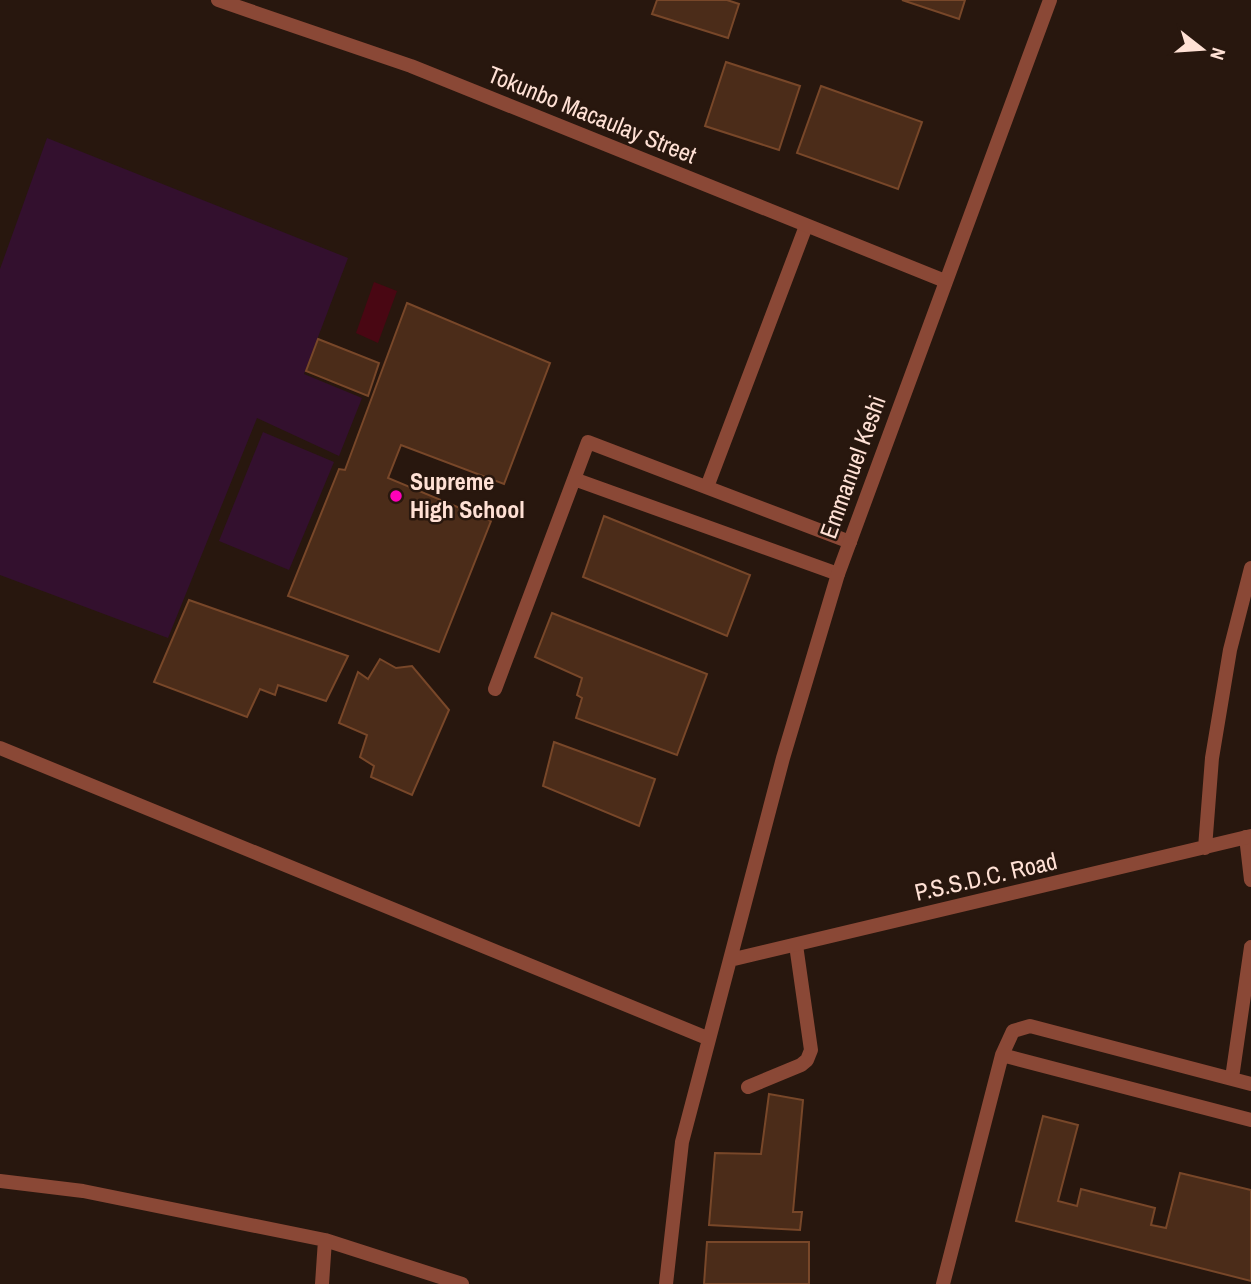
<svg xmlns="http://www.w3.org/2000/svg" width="1251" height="1284" font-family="'Archivo Narrow',sans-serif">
<rect width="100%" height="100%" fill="#28170e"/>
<path fill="#33102e" d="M47,138L348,258L304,374L362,398L339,456L257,418L168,638L0,575V269Z
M263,432L334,462L289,570L219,541Z"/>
<path fill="#490713" d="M374,282L397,291L378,343L356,333Z"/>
<path fill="#4b2c19" stroke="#784729" stroke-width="2" d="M657,0H727L739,4L728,38L652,14Z
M902,0H965L959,19Z
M726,62L800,86L779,150L705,126Z
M821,86L922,122L898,189L797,153Z
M407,303L550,363L504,484L401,445L388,478L491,521L439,652L288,596L339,469L345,470Z
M318,339L379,363L368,396L306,371Z
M604,516L750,575L727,636L583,577Z
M189,600L348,656L326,701L278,685L275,695L260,689L247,717L154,682Z
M552,613L707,674L677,755L576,718L582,698L577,695L582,678L535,657Z
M380,659L396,668L412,666L449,710L412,795L371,777L374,766L360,757L367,735L339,723L358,672L368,679Z
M554,742L655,779L639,826L543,786Z
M769,1094L803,1100L793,1212H802L800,1230L709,1225L715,1153L761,1154Z
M1043,1116L1078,1125L1058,1201L1077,1206L1081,1189L1155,1208L1151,1225L1166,1228L1180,1173L1251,1190V1281L1016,1221Z
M707,1242H809V1284H704Z"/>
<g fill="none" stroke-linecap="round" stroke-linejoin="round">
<path stroke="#8a4836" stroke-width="14" d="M574,479L838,574
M707,487L806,226
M495,689L588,442L850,542
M1246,837L1251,880
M1002,1055L1251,1120
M1232,1078L1251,947
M748,1087L801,1065L807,1060L811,1050L796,945
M943,1284L1002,1055L1013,1031L1030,1026L1251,1084"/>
<path stroke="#8a4836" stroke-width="14" d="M218,0L411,66L945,281
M0,748L707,1038
M1205,848L1212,758L1230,650L1251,568
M730,960L1251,836
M0,1181L83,1191L325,1240L462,1284
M322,1284L325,1240
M666,1284L682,1142L783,758L838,574L1050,0"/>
</g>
<circle fill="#ff01b9" stroke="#28170e" stroke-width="2.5" cx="396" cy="496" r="7"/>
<g text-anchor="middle" stroke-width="5" stroke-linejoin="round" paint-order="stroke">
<g font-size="24" fill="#ffe1d5" stroke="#28170e">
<text transform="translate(592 115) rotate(22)" y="8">Tokunbo Macaulay Street</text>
<text transform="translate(853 467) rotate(-70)" y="8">Emmanuel Keshi</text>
<text transform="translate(986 877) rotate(-13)" y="8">P.S.S.D.C. Road</text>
</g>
<g font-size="24" font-weight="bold" fill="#ffe1d5" stroke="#28170e" text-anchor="start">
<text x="410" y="490">Supreme<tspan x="410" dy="28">High School</tspan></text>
</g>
</g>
<g transform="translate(1202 49) rotate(107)" stroke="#28170e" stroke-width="5" paint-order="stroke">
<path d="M0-5L12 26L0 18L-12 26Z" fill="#ffe1d5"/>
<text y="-10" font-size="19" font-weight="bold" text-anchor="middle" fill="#ffe1d5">N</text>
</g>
</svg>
